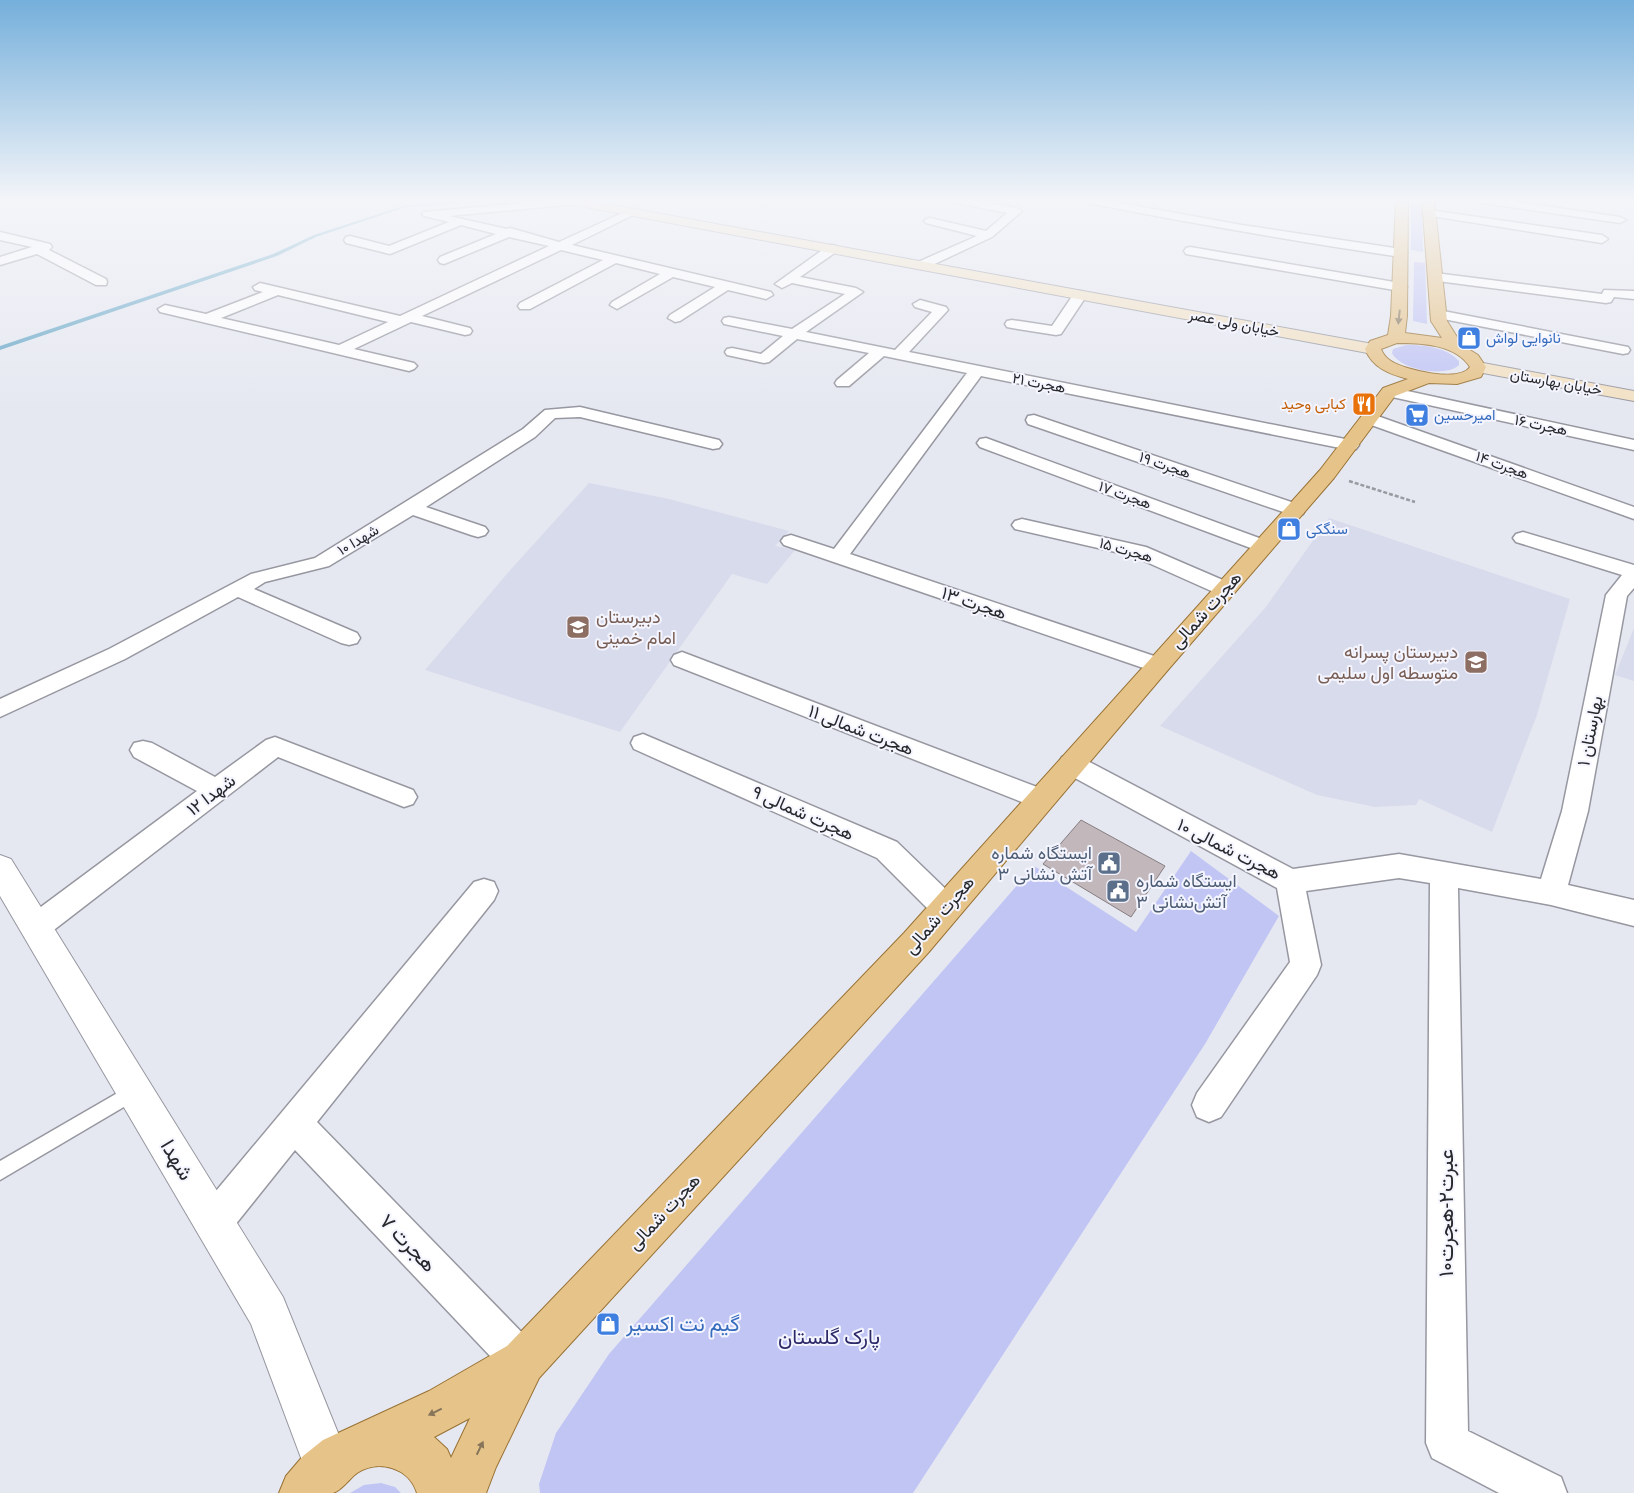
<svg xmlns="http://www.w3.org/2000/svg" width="1634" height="1493" font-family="'Roboto Condensed',Vazirmatn,sans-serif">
<rect width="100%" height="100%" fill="#e6e8f1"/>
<path fill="#d8dbeb" d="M589,483L669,499L789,531L775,546L795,550L767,584L732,574L620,732L425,670L512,568Z
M1329,518L1570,599L1537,715L1492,832L1419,799L1416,805L1375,807L1317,795L1160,726L1265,608Z
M1634,628V681L1615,675Z"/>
<path fill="#c1c5f4" d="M1411,203L1422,205L1423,252L1411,250Z
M1414,262L1425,263L1427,324L1413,321Z
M1406,345C1424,345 1446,347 1459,361V365C1446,378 1400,370 1392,353L1393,349Z
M1191,851L1279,916L1205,1044L913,1493H540L539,1484L556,1433L609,1354L1034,866L1136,932Z
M381,1483L395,1487L401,1493H350L364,1485Z"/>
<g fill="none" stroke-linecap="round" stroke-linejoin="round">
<path fill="#69a8c7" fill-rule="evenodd" d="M512,199H526L406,207L316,237L277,256L0,350V346L273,254L314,235L406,205Z"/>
</g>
<path fill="#c2b8bc" stroke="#867d81" d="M1081,820L1165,866L1131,917L1043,864Z"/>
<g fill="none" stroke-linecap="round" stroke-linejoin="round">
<g stroke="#9697a0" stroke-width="3">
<path id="service" d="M133,1084L139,1086L141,1092L139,1098L0,1180V1161Z"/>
</g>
<g stroke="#9697a0" stroke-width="3">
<path id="minor" d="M566,199H579L581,201L576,204L449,216L507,229L510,228L559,242L631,209L635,210L637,212L635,214L572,245L771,292L773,295L766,299L728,290L680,321L675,322L668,318L670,315L715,287L673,277L617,309L610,305L612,302L660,274L616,263L530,309H520L518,306L520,303L603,260L561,250L422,316L470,328L472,331L470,334L465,335L411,322L354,349L414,363L417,366L414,369L409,371L160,312L158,309L165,305L206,314L263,292L255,290L253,287L260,283L400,316L549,246L509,237L444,264L440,263L438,260L440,257L496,234L461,225L390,254L346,243L344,240L346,237L350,236L389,246L449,222L424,216L422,214L424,212ZM278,295L388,322L339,345L221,318Z
M947,199H967L1016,208L1022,211L992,237L926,268H918L916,265L918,262L977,236L926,223L924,221L926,219L930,218L986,231L1007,213L952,202Z
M1079,199H1098L1242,225L1401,249L1407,253L1401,257C1295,241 1189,223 1084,202Z
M1471,199H1496L1620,217L1626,220L1620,223L1476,202Z
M1429,210L1602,235L1608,239L1602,243L1425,215L1423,213L1425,211Z
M0,232L50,244L52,247L49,250L106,279L107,282L106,285H96L37,254L0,265V257L32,247L0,240Z
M832,245L836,246L838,249L836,252L800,277L856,288L863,292L806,332L895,350L932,312L915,307L913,304L920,300L946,307L948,310L909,352L1350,440L1356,441L1359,445L1356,449L1350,450L981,376L850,554L1166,660L1169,665L1166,670L1158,673L784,545L781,541L784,537L791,535L834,549L967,373L884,356L849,386H837L835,383L837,380L869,353L797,339L769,362L764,363L727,355L725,352L727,349L732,348L761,354L783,336L724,324L722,321L724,318L729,317L792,329L845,294L792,283L782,288L775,284L828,246Z
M1190,247L1400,283L1407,287L1400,291L1186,254L1184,251L1186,248Z
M1435,273L1602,294L1604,290L1634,291V299L1614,297L1611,302L1606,303L1430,280L1429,277Z
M1080,291L1087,295L1061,334L1056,335L1012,328L1007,327L1005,324L1007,321L1012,320L1052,326L1075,292Z
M1438,310L1623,346L1628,347L1630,350L1628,353L1623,354L1433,317L1431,314L1433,311Z
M1389,387L1634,440V450L1383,395L1381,392L1383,389Z
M580,407L719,440L722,444L719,448L713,449L580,417L555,418L535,437L426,507L485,527L488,531L485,535L478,537L471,535L413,515L329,566L265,582L254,589L357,633L360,638L357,643L349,645L341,643L238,597L125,659L0,717V699L109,649L251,574L315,558L523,429L545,410Z
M1369,413L1634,507V519L1363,422L1361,418L1363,414Z
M1034,415L1303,506L1305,510L1303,514L1296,516L1289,514L1028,424L1026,420L1028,416Z
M986,438L1270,542L1273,546L1270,550L1263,552L1256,550L980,447L977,443L980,439Z
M1022,519L1146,547L1232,584L1235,589L1232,594L1225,595L1218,594L1133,556L1015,529L1012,525L1015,521Z
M1523,532L1634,565V588L1627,596L1588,811L1568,885L1634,900V926L1551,905L1458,888L1468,1431L1561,1477L1567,1493H1499L1432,1458L1426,1443L1430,883L1399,878L1306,891L1321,965L1317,975L1221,1117L1209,1122L1197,1117L1192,1105L1197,1093L1290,962L1277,888L1062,771L1058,764L1062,757L1071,755L1080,757L1293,869L1399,854L1541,879L1562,811L1606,595L1622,575L1516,542L1513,538L1516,534Z
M682,652L1050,792L1054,799L1050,806L1041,809L1032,806L674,665L671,660L674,655Z
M643,734L897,842L956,899L961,908L956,917L946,920L936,917L877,858L634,749L631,743L634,737Z
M275,737L413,790L417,797L413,804L404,807L278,757L46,936L36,940L26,936L21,927L26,918L197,791L134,757L130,750L134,743L143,741L152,743L215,777L266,740Z
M484,879L494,882L498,891L494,900L317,1122L537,1348L543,1362L537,1376L523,1382L509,1376L295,1150L227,1235L214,1241L201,1235L195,1222L201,1209L474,882Z"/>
</g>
<g stroke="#9697a0" stroke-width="2">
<path id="tertiary" d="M0,855L11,859L283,1297L351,1465L344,1482L327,1489L310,1482L251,1324L0,896Z"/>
</g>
<g stroke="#9697a0" stroke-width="2">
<path id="secondary" d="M557,199H580L1373,344L1379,346L1381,349L1379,352L1373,354L563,203Z
M1478,362L1634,391V401L1472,371L1470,367L1472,363Z"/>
</g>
<g stroke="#987234" stroke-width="2">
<path id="primary" d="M1396,199H1408L1407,316L1405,333L1442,338L1431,321L1422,199H1434L1447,321L1462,345L1478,355L1486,367L1481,377L1457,384L1429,383L1395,396L1334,478L1167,671L928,953L539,1378L496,1467L486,1493H417C409,1467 378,1459 357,1473C350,1478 341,1491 333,1493C320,1493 293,1493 279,1493L286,1476L303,1456L323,1440L429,1391L507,1346L904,933L1320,470L1383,388L1408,379C1389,374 1373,368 1365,349L1370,341L1388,335L1391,316ZM1397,343C1421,343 1455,344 1470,367C1459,383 1405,370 1391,361C1386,358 1383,354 1381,349ZM470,1418L451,1458L447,1449L434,1437Z"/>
</g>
<path stroke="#989aa0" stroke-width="2.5" stroke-dasharray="4 2" stroke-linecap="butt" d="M1349,481L1415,502"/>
<use href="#service" fill="#fff" fill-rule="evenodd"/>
<use href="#minor" fill="#fff" fill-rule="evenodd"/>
<use href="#tertiary" fill="#fff" fill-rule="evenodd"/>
<use href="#secondary" fill="#f2e1c4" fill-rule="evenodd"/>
<use href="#primary" fill="#e6c389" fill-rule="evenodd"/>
</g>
<defs><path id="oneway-solid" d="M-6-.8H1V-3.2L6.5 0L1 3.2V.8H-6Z" transform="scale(1.25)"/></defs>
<g fill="#86755a">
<use href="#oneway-solid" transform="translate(1399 317) rotate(96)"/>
<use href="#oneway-solid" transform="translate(435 1412) rotate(154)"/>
<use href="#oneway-solid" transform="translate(480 1448) rotate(-64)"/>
</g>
<linearGradient id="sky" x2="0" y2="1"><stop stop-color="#75afdb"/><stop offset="0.49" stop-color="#f4f5f9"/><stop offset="1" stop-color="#f4f5f9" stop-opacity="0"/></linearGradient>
<rect width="1634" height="408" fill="url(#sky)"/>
<defs>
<g id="shop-square" transform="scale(1.25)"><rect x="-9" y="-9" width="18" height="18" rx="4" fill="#3f7fe0" stroke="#f4f5ff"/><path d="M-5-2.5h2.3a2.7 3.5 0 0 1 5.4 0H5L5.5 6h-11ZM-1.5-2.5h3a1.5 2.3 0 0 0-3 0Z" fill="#fff"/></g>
<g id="restaurant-square" transform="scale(1.25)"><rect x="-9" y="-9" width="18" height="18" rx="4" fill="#e8710a" stroke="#f4f5ff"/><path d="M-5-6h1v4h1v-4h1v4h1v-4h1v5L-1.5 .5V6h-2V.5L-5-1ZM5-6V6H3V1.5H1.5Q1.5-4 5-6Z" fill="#fff"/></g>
<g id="supermarket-square" transform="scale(1.25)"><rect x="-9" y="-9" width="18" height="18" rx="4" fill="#3f7fe0" stroke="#f4f5ff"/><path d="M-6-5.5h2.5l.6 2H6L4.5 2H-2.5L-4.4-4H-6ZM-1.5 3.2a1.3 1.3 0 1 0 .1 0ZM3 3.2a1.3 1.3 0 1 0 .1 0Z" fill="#fff"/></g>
<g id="school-square" transform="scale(1.25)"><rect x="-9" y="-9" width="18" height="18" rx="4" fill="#8d6e63" stroke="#f4f5ff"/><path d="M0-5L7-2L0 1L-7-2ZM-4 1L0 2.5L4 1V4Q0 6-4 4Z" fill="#fff"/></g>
<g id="civic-square" transform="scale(1.25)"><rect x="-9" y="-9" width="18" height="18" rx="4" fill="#5c6f8a" stroke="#f4f5ff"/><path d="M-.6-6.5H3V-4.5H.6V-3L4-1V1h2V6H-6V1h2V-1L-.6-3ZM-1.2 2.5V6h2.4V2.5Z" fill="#fff"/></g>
</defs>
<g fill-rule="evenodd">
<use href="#shop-square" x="1469" y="338"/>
<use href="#restaurant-square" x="1364" y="404"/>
<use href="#supermarket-square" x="1417" y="415"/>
<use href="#shop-square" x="1289" y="529"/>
<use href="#school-square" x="578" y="627"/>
<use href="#school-square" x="1476" y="662"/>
<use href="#civic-square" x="1109" y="863"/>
<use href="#civic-square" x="1118" y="891"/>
<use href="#shop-square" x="608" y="1324"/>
</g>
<g text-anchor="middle" stroke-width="4" stroke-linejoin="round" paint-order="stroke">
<g font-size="15" fill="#26272a" stroke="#f4f5ff">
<text transform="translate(1234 323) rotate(11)" y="5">خیابان ولی عصر</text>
<text transform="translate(1556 382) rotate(10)" y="5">خیابان بهارستان</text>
<text transform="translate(1039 383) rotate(11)" y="5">هجرت ۲۱</text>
<text transform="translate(1541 425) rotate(12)" y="5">هجرت ۱۶</text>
<text transform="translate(1165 465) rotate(19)" y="5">هجرت ۱۹</text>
<text transform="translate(1502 465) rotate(20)" y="5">هجرت ۱۴</text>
<text transform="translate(1125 495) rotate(20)" y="5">هجرت ۱۷</text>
<text transform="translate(358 540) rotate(-31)" y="5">شهدا ۱۰</text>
<text transform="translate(1126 550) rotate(16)" y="5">هجرت ۱۵</text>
</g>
<g font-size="15" fill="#366cbe" stroke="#f4f5ff" text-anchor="start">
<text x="1486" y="343">نانوایی لواش</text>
<text x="1434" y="420">امیرحسین</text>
<text x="1306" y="534">سنگکی</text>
</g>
<g font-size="15" fill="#c56008" stroke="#f4f5ff" text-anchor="end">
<text x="1346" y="409">کبابی وحید</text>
</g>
<g font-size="18" fill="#26272a" stroke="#f4f5ff">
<text transform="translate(974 603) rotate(19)" y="6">هجرت ۱۳</text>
<text transform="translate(1206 610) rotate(-48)" y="6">هجرت شمالی</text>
<text transform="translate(861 730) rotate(21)" y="6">هجرت شمالی ۱۱</text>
<text transform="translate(1590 731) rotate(-79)" y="6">بهارستان ۱</text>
<text transform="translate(211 795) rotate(-37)" y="6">شهدا ۱۲</text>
<text transform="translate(803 813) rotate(24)" y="6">هجرت شمالی ۹</text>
<text transform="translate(1229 849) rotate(27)" y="6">هجرت شمالی ۱۰</text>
<text transform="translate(939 915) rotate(-49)" y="6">هجرت شمالی</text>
<text transform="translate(664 1212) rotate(-47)" y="6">هجرت شمالی</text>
</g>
<g font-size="18" fill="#785e54" stroke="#f4f5ff" text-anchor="start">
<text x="596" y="623">دبیرستان<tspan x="596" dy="21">امام خمینی</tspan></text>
<text x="1458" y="658" text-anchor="end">دبیرستان پسرانه<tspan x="1458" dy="21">متوسطه اول سلیمی</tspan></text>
</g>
<g font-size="18" fill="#4e5e75" stroke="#f4f5ff" text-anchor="end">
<text x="1092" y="859">ایستگاه شماره<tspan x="1092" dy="21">۳ آتش نشانی</tspan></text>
<text x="1136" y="887" text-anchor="start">ایستگاه شماره<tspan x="1136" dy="21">۳ آتش‌نشانی</tspan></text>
</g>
<g font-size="21" fill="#26272a" stroke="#f4f5ff">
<text transform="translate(177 1160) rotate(59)" y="7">شهدا</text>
<text transform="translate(1446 1213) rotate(-90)" y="7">عبرت۲-هجرت۱۰</text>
<text transform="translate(408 1243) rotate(46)" y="7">هجرت ۷</text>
</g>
<g font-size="21" fill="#366cbe" stroke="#f4f5ff" text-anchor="start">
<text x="626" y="1331">گیم نت اکسیر</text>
</g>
<g font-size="21" fill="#2c2969" stroke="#f4f5ff">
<text x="829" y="1344">پارک گلستان</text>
</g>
</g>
</svg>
